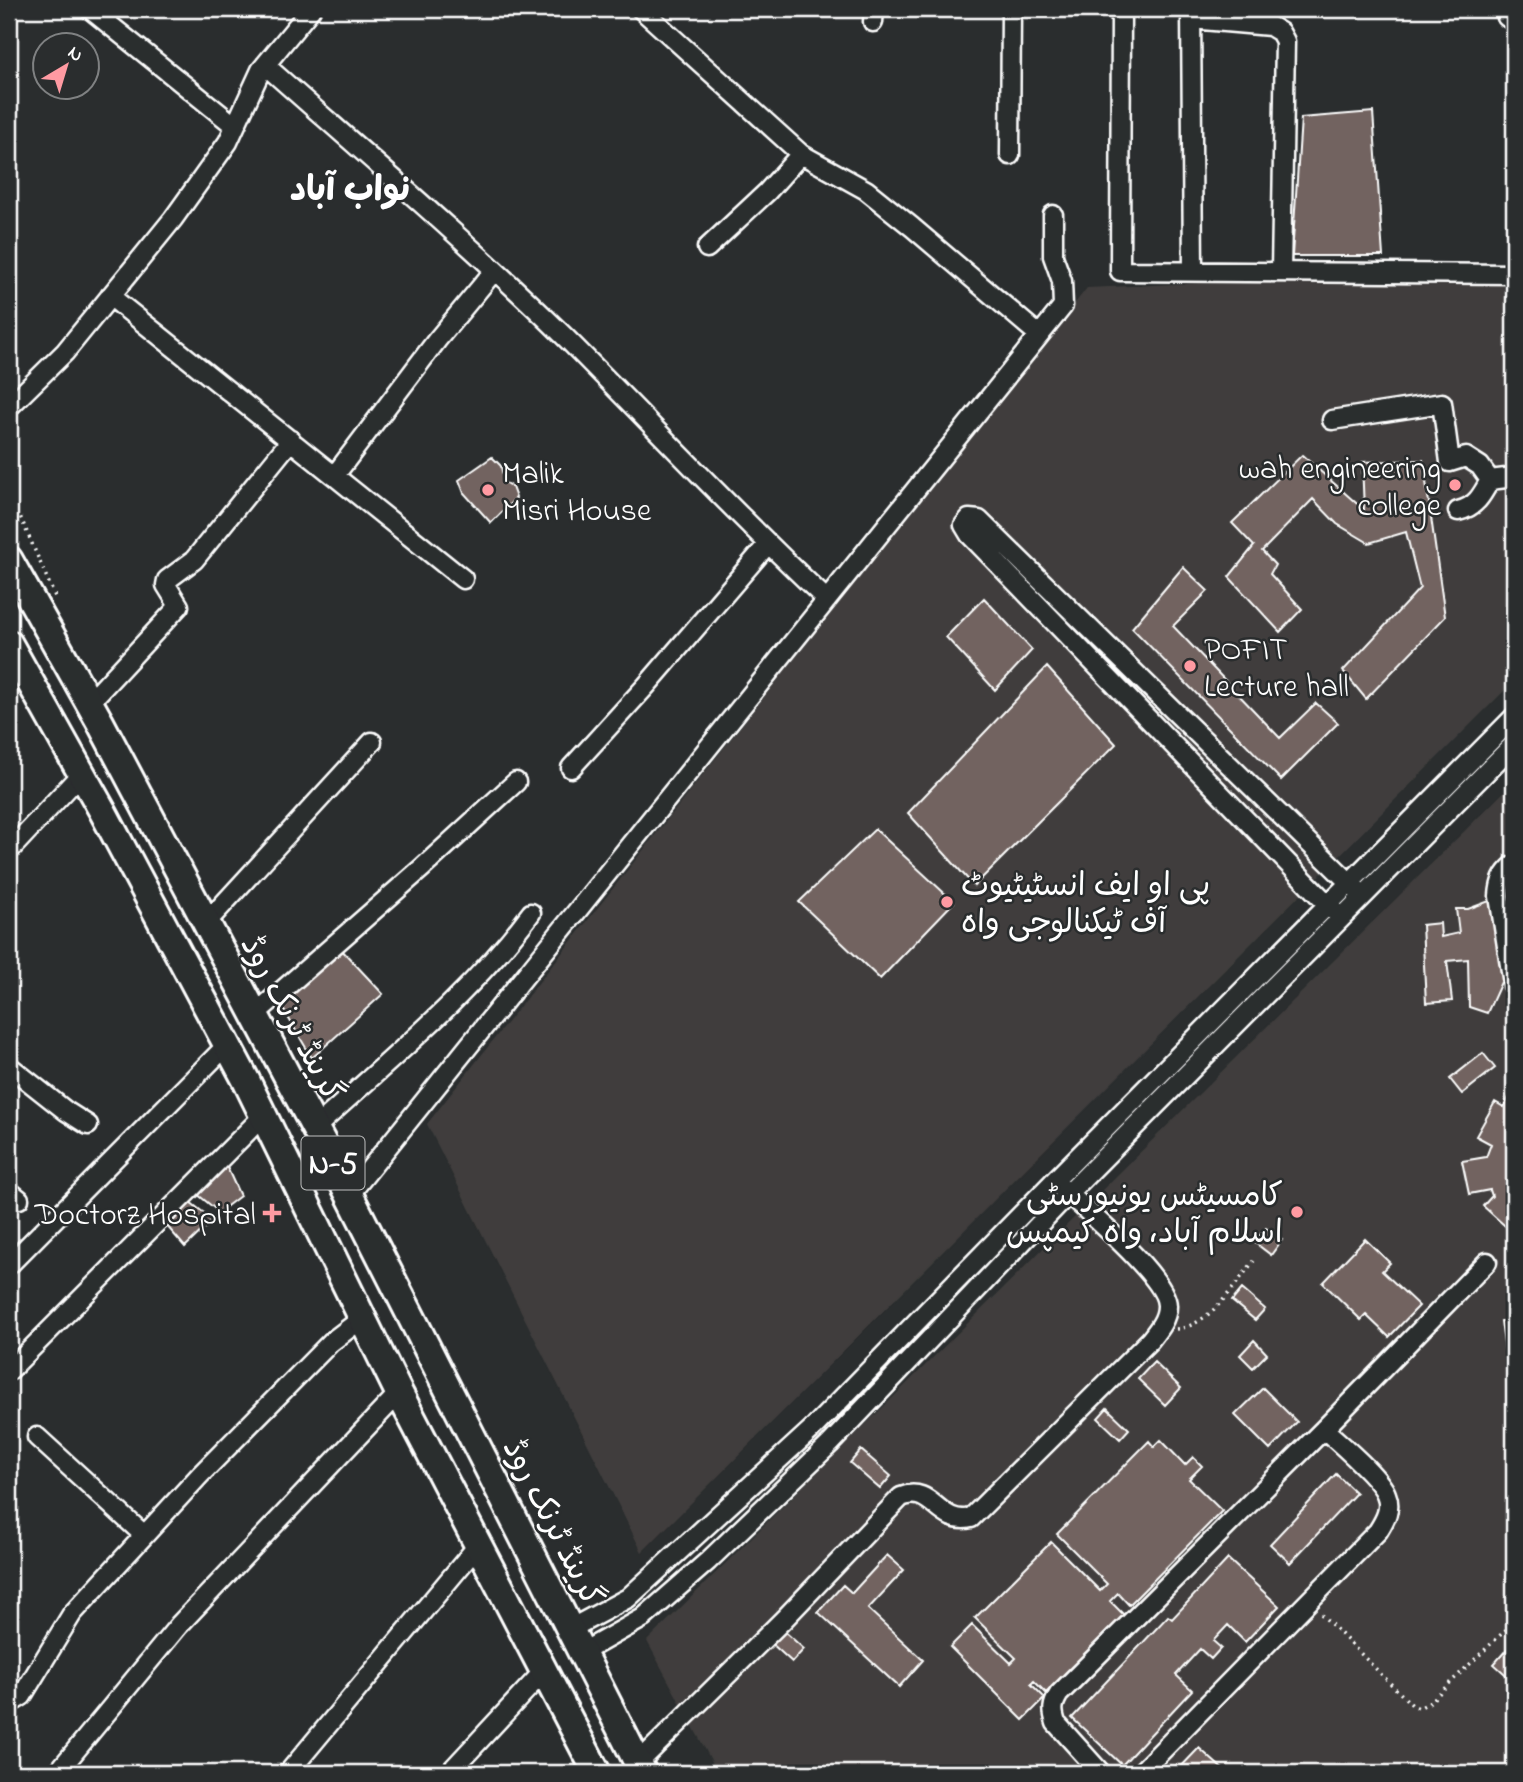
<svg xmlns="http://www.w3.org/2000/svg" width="1523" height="1782" font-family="'Indie Flower','Playpen Sans Arabic',sans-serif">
<rect width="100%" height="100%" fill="#2a2d2e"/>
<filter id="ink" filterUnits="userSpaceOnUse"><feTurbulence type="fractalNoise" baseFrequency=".0143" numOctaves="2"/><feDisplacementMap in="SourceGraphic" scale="14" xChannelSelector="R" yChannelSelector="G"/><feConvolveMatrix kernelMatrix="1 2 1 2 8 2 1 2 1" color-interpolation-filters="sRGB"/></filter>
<g filter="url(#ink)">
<path fill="#403e3d" d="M1503,269L1514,434V681L642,1552L427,1124L1087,288Z
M1514,782V1773H718L647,1641Z"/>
<path fill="#726460" stroke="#fff" stroke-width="2" d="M1373,112L1383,256H1292L1301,118Z
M1302,455L1364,510L1362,462L1423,460L1445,617L1366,699L1343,671L1420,588L1406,532L1369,543L1337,524L1313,499L1262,551L1275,565L1270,574L1302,609L1280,632L1229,577L1254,546L1232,523Z
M492,457L501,466L504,482L512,487L516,498L491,523L464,493L459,480Z
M1183,567L1208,591L1173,626L1280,738L1316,703L1338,723L1281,780L1132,628Z
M984,598L1032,650L995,690L946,637Z
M1047,667L1116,744L974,886L908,813Z
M875,829L954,902L880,979L799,902Z
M1492,900L1507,969L1487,1013L1469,1007L1468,959L1447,961L1452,1001L1426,1003L1422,925L1440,923L1441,937L1459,933L1456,909H1468Z
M339,947L383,994L312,1058L279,1002Z
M1483,1053L1495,1068L1462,1094L1450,1079Z
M1512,1091L1514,1092V1234L1483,1206L1492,1196L1490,1190L1469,1194L1462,1161L1486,1157L1491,1144L1476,1136L1495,1102L1504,1107Z
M225,1163L240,1196L219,1212L197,1194Z
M190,1202L213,1220L185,1247L166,1225Z
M1266,1228L1282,1240L1271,1255L1254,1242Z
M1365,1239L1390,1263L1382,1271L1419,1306L1389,1337L1366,1315L1361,1320L1323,1283Z
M1242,1289L1265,1309L1255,1320L1232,1301Z
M1514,1319V1397H1511L1501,1321Z
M1254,1340L1267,1354L1253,1368L1240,1355Z
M1154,1362L1181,1388L1165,1405L1138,1379Z
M1263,1388L1297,1422L1270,1450L1235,1415Z
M1107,1408L1129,1429L1120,1439L1098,1418Z
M1161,1440L1185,1465L1193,1457L1202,1466L1189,1479L1222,1511L1129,1605L1118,1593L1110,1601L1124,1615L1046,1693L1034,1681L1031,1684L1045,1698L1023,1720L950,1647L972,1625L1011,1663L1016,1658L975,1618L1051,1542L1100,1591L1107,1584L1057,1534L1149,1441L1154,1447Z
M861,1450L891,1476L880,1489L850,1463Z
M1336,1474L1356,1493L1290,1563L1270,1544Z
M887,1555L904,1570L868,1609L923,1660L899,1687L818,1612L843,1585L852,1593Z
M1228,1559L1279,1606L1245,1642L1228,1625L1213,1641L1221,1648L1211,1659L1200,1649L1176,1675L1192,1690L1122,1765L1072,1718L1168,1616L1172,1619Z
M783,1630L804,1649L792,1662L771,1643Z
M1507,1649L1514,1655V1682L1494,1664Z
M1199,1748L1227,1773H1175Z"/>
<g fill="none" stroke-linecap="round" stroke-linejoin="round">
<g stroke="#fff" stroke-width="23">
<path id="minor" d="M90,9L235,126
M641,9L801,154L866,190L912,227L1039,335
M1121,9L1120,271L1514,274
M1191,9L1193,271
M1507,9V17L1514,22
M1191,19L1270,26L1280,32L1285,41L1281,272
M873,22L874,9
M265,65C365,154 468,242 564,336C652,424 736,515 827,600
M1010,155L1011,9
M707,248L767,192L801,154
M110,296L463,579
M9,407L65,352L173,219L228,142L261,70L311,9
M1332,420L1442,403L1450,462L1466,457L1480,466L1490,480L1514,477
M335,475L437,340L494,271
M1458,511C1476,507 1482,495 1490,480
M89,703L179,606L166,585L167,580L194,560L291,440
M571,768L646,686L768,544
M9,851L81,774
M1514,865C1503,874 1500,882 1499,896L1514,990
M1336,913L970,535L964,525L969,519L979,520L1357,890
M205,924L372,742
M253,1016L422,868L516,782
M9,1066L66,1111L88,1125
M315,1128C389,1060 470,995 531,913
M9,1191L19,1199
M349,1195L1063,306L1062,281L1053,256V215
M9,1265L227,1045
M9,1371L263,1116
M37,1437L144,1535
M570,1629L628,1598L811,1430L1054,1181L1514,717
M581,1653L643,1618L708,1561L830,1444L1068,1194L1514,744
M9,1704L22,1696L72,1614L200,1475L331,1342L364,1317
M638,1763L784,1619L901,1497C933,1484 938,1526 971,1518L1150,1340C1158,1330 1167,1319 1167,1306C1168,1278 1084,1209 1062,1188
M57,1773L179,1625L399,1393
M288,1773L479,1544
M449,1773L544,1671
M1101,1773L1056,1723C1052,1711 1052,1705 1059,1694L1324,1429L1487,1262
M1140,1773L1378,1531C1385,1520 1392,1508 1386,1494C1379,1476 1340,1444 1324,1429"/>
</g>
<g stroke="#fff" stroke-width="32">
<path id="highway" d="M9,560L100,722L327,1151L643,1773
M9,644L102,810L246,1080L399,1393L597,1773"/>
</g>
<path stroke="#fff" stroke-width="3.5" stroke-dasharray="2 5" stroke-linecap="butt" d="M9,522L20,516L56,599
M1176,1329C1210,1326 1234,1285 1254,1261
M1321,1614L1412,1705L1419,1708L1430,1702L1514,1622"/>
<use href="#minor" stroke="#2a2d2e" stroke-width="18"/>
<use href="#highway" stroke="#2a2d2e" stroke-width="26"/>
</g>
</g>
<g fill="#ff9aa2" stroke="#2a2d2e" stroke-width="2.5">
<circle cx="1455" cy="485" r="7"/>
<circle cx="488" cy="490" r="7"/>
<circle cx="1190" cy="666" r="7"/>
<circle cx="947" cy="902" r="7"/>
<circle cx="1297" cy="1212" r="7"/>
<path d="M268.5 1202.5h7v7h7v7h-7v7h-7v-7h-7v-7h7z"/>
</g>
<g text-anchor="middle" stroke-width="5" stroke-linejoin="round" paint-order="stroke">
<rect fill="#2a2d2e" stroke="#bfc0c0" stroke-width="2" x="301.5" y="1136.5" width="63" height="53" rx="5"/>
<g font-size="30" font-weight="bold" fill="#fff">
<text x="333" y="1173">N-5</text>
</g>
<g font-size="32" fill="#fff" stroke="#2a2d2e" text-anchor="end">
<text x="1441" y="478">wah engineering<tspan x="1441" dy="37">college</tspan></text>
<text x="502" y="483" text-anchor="start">Malik<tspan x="502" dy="37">Misri House</tspan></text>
<text x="1204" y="659" text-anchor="start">POFIT<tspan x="1204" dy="37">Lecture hall</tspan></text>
<text x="961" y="895" text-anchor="start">پی او ایف انسٹیٹیوٹ<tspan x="961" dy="37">آف ٹیکنالوجی واہ</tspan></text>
<text x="1283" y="1205">کامسیٹس یونیورسٹی<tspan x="1283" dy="37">اسلام آباد، واہ کیمپس</tspan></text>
<text x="256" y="1224">Doctorz Hospital</text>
</g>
<g font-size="32" fill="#fff" stroke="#2a2d2e">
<text transform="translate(293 1018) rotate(62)" y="11">گرینڈ ٹرنک روڈ</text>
<text transform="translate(554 1522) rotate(63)" y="11">گرینڈ ٹرنک روڈ</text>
</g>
<g font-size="35" font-weight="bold" fill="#fff" stroke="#2a2d2e">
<text x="350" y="200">نواب آباد</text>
</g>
</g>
<rect width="1523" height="1782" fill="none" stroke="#2a2d2e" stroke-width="35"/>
<rect x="18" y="18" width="1488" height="1747" fill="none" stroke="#fff" stroke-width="2.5" filter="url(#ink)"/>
<g transform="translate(66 66) rotate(38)"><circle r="33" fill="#2a2d2e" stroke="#7f8182" stroke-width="2"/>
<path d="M0-5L12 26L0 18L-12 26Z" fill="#ff9aa2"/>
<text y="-10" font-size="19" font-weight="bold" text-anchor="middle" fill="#ffffff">N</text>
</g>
</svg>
